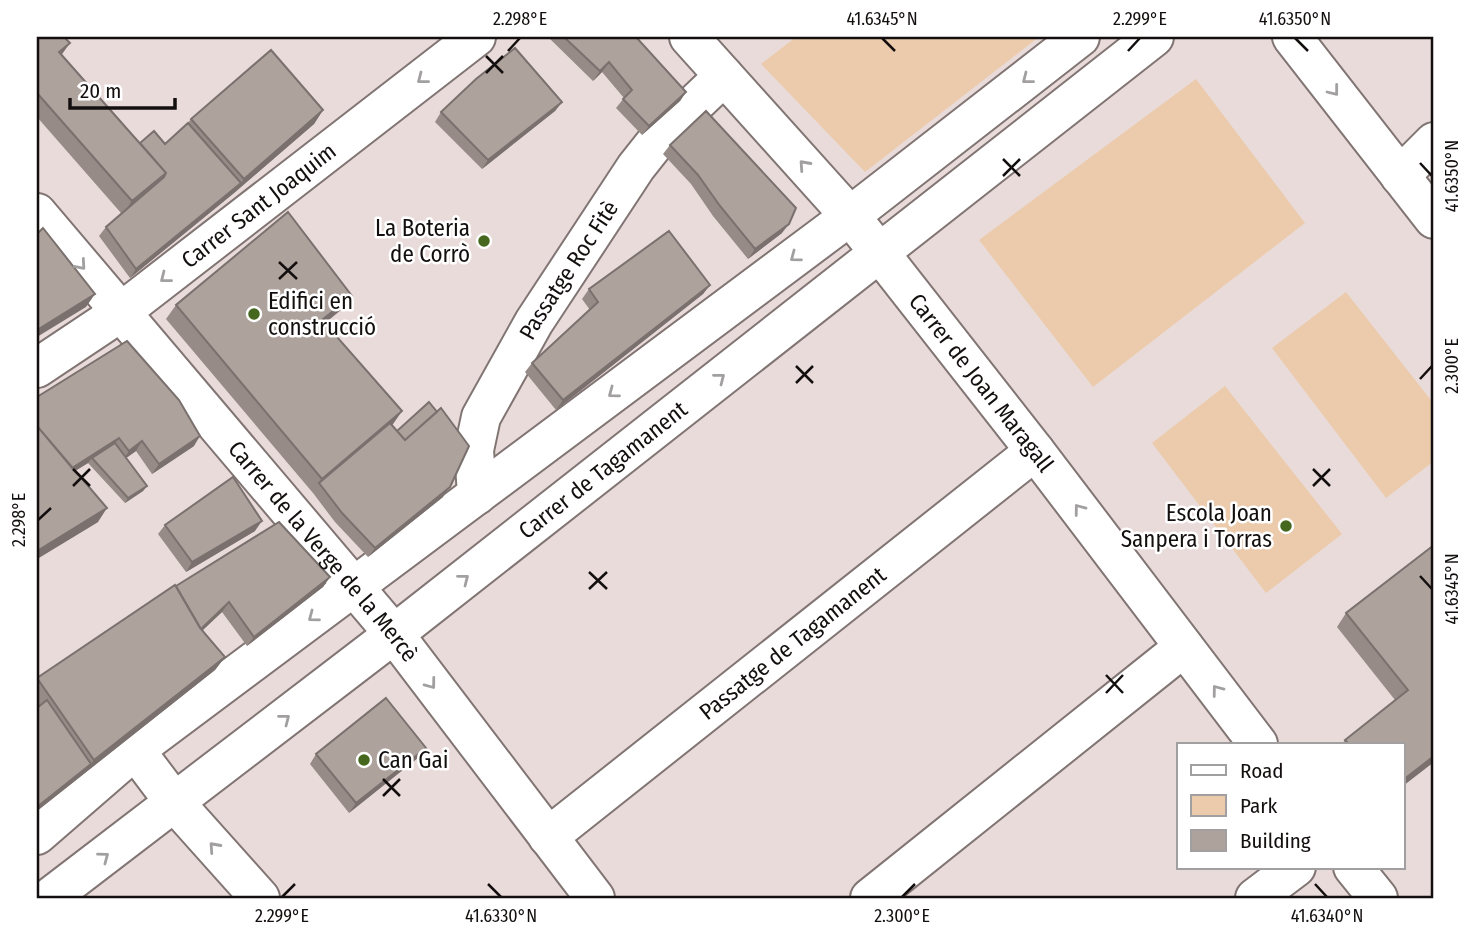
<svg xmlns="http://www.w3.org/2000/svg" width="1471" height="935" font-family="'Fira Sans Condensed',sans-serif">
<rect width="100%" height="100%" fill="#e9dbda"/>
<path fill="#ebcbab" d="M796,37H1039L865,172L761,64Z
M1196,79L1305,223L1093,387L979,240Z
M1346,292L1434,404V461L1386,498L1272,348Z
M1225,386L1342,534L1266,593L1152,443Z"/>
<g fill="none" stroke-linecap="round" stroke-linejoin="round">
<g stroke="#817573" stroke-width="42">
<g id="minor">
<path id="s1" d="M689,37L850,216L879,252L1035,451L1258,744"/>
<path d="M1292,37L1434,219"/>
<path d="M1400,176L1434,142"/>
<path id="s2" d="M37,213L394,634L595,898"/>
<path id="s3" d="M37,368L121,312L476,37"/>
<path id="s4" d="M477,495L474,450L481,417L534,322L636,167L659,138L724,76"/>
<path d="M135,750L175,803L260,898"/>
<path d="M37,835L135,750L850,216L1080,37"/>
<path id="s5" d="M548,837L1035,451"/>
<path d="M1353,867L1378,898"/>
<path id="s6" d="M49,898L394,634L1154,37"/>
<path d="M870,898L1184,647"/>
<path d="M1255,898L1296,867"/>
</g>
</g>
<use href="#minor" stroke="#fff" stroke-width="38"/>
</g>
<path fill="#968b87" d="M37,37L62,55L140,143L165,144L188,123L191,119L323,110L314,124L234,193L130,278L99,236L106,227L121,213L37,117Z
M548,37H636L686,92L680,101L642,135L616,108L624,98L602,72L593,81Z
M562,102L555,111L482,169L435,122L441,112Z
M670,145L782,233L748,259L713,216L691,184L663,154Z
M710,285L703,294L556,410L525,372L532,363L590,310L582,299L589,289Z
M352,296L342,309L325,323L402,411L392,425L443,497L368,557L335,522L313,493L166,319L176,305Z
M37,397L194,446L152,474L136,451L126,458L147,486L143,491L125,503L88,463L75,471L98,522L37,559Z
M165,525L255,531L186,572L158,534Z
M1434,545L1403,744H1342L1345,740L1395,700L1337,627L1346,613Z
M330,577L323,587L247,646L222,612L203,630L225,657L215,670L37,811L38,707L37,705V678L176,586Z
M426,748L419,757L349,813L310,764L316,754Z"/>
<path fill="#7a716e" d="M70,43L60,57L59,52Z
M609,62L602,72L593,81L600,71Z
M686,92L680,101L642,135L649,126Z
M562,102L555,111L482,169L488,160Z
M323,110L314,124L234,193L244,179Z
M166,173L157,187L122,215L132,201Z
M241,183L234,193L130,278L136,269Z
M789,224L782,233L748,259L755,249Z
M710,285L703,294L556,410L563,400Z
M95,294L86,307L37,337V330Z
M352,296L342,309L313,333L322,320Z
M402,411L393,424L321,486L319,483L322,479Z
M200,436L194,446L152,474L159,464Z
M119,438L112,448L92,458L88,463L62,479L69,470Z
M142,441L136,451L122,461L129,451Z
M147,486L143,491L125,503L128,498Z
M450,487L443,497L368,557L375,548Z
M107,508L98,522L37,559V551Z
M262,521L255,531L186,572L192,562Z
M330,577L323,587L247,646L254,637Z
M229,602L222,612L191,641L198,632Z
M225,657L215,670L37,811V807L91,764L94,760Z
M426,748L419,757L349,813L356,803Z
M1434,756V762L1403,786V780Z"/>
<path fill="#aea29d" stroke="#7a716e" stroke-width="2" d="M37,37H64L70,43L59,52L166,173L132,201L37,93Z
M564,37H636L686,92L649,126L623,99L632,90L609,62L600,71Z
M515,48L562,102L488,160L441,112L476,79Z
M271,50L323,110L244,179L191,119Z
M706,111L796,208L789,224L755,249L720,206L698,175L670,145Z
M188,123L241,183L136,269L106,227L164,177L166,173L140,143L154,131L165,144Z
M288,212L352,296L322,320L402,411L322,479L176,305Z
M43,228L95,294L37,330V234Z
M669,231L710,285L563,400L532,363L598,302L589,289Z
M127,341L179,400L200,436L159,464L142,441L129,451L119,438L72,468L37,426V397Z
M429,402L437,412L405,440L397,431Z
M441,408L469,446L450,487L375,548L342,513L319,483L390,423L405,440Z
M37,426L107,508L37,551Z
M115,443L147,486L128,498L92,458Z
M233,477L262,521L192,562L165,525Z
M279,522L330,577L254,637L229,602L201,629L176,586Z
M1434,545V756L1403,780V744H1349L1345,740L1408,690L1346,613Z
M175,585L200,628L225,657L94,760L37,678Z
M386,698L426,748L356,803L316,754Z
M47,700L91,764L37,807V708Z"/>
<defs><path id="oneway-chevron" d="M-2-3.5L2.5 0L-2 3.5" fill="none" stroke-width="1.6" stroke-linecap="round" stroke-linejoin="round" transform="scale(1.75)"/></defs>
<g stroke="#a19f9f">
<use href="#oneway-chevron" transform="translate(422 79) rotate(142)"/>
<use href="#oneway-chevron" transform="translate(1027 79) rotate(142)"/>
<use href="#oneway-chevron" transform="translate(1334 91) rotate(52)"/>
<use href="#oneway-chevron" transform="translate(804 165) rotate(-132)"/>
<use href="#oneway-chevron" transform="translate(795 257) rotate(143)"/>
<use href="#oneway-chevron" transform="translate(81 265) rotate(49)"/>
<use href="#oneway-chevron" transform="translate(165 278) rotate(142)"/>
<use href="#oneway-chevron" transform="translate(720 378) rotate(-38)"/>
<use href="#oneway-chevron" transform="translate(613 393) rotate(143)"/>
<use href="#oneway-chevron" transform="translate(1079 509) rotate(-127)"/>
<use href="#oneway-chevron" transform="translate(464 579) rotate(-38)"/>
<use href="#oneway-chevron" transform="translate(313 617) rotate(143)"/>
<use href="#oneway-chevron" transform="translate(431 684) rotate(53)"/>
<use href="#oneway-chevron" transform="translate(1217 690) rotate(-127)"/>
<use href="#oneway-chevron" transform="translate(285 719) rotate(-38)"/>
<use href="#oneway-chevron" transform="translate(214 847) rotate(-132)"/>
<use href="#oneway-chevron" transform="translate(104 857) rotate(-37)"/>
</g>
<path fill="none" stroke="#140f0f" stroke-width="2.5" d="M882,38L895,51M1295,38L1308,51M508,51L520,38M1128,51L1140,38M486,56L503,73M486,73L503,56M1003,159L1020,176M1420,163L1432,176M1003,176L1020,159M279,262L297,279M279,279L297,262M796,366L813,383M1420,379L1432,366M796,383L813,366M73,469L90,486M1313,469L1330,486M73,486L90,469M1313,486L1330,469M38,520L51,508M589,572L607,589M1420,576L1432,589M589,589L607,572M1106,675L1123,693M1106,693L1123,675M383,779L400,796M383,796L400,779M488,884L501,897M1315,884L1327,897M282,897L295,884M902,897L915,884"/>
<g fill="#45671e" stroke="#fff" stroke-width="2.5">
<circle cx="484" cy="241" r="7"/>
<circle cx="254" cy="314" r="7"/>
<circle cx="1286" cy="526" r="7"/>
<circle cx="364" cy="760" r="7"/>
</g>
<g text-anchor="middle" stroke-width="5" stroke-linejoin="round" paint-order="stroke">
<g font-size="23" fill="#140f0f" stroke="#fff">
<text dy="8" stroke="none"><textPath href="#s3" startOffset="275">Carrer Sant Joaquim</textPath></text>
<text dy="8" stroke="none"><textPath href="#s4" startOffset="250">Passatge Roc Fitè</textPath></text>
<text dy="8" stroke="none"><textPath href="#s1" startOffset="453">Carrer de Joan Maragall</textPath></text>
<text dy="8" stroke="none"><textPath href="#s6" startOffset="700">Carrer de Tagamanent</textPath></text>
<text dy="8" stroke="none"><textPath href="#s2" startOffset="443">Carrer de la Verge de la Mercè</textPath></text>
<text dy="8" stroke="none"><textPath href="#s5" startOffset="312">Passatge de Tagamanent</textPath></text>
</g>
<g font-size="23" fill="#140f0f" stroke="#fff" text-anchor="end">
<text x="470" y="236">La Boteria<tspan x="470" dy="26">de Corrò</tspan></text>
<text x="268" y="309" text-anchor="start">Edifici en<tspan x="268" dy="26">construcció</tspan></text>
<text x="1272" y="521">Escola Joan<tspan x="1272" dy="26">Sanpera i Torras</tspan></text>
<text x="378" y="768" text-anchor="start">Can Gai</text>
</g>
</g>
<rect width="1471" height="935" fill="none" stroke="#ffffff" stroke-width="77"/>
<rect x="1177" y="743" width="228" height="126" fill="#ffffff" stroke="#a19f9f" stroke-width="2"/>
<rect x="1191" y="765" width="35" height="10" fill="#ffffff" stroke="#a19f9f" stroke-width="2"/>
<text x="1240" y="778" font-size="21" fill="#140f0f">Road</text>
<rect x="1191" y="795" width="35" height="21" fill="#ebcbab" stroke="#a19f9f" stroke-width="2"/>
<text x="1240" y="813" font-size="21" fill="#140f0f">Park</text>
<rect x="1191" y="830" width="35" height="21" fill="#aea29d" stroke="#a19f9f" stroke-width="2"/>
<text x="1240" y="848" font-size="21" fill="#140f0f">Building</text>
<path d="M70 98v10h105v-10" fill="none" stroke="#140f0f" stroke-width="3.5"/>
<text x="80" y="98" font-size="21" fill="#140f0f" stroke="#ffffff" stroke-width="5" paint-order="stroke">20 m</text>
<rect x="38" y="38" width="1394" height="859" fill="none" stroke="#140f0f" stroke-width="2.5"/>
<g font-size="18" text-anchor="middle" fill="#140f0f">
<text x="520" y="25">2.298°E</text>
<text x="882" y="25">41.6345°N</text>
<text x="1140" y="25">2.299°E</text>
<text x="1295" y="25">41.6350°N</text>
<text transform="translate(1452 176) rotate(-90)" y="6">41.6350°N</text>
<text transform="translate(1452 366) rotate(-90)" y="6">2.300°E</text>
<text transform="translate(19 520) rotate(-90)" y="6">2.298°E</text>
<text transform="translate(1452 589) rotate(-90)" y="6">41.6345°N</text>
<text x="282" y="922">2.299°E</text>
<text x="501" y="922">41.6330°N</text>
<text x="902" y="922">2.300°E</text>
<text x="1327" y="922">41.6340°N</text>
</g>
</svg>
